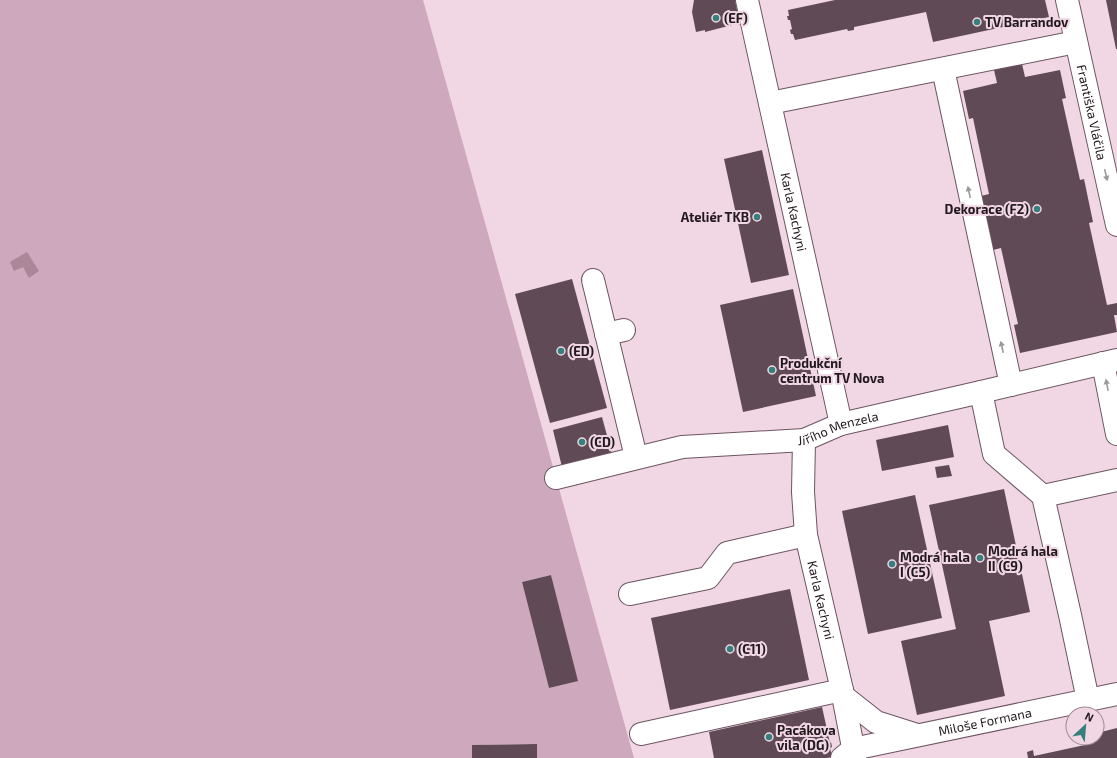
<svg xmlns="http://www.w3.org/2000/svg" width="1117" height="758" font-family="'Exo 2',sans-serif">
<rect width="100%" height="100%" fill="#f1d6e4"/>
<path fill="#cea8bc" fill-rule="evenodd" d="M0,0H423L634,758H537L536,744L472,745V758H0ZM551,575L577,680L549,688L522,582Z"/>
<path fill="#ac879a" d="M27,252L39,271L29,278L23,267L14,271L10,262Z"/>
<path fill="#604a55" d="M694,0H735L740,25H732L705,32V30L696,32L692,12Z
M835,0H1045L1049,17L933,42L926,12L854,27V30L848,31L847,29L795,40L793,34H791L790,30L792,29L790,20H788L787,16H789L788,10Z
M1106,0H1117V49H1116Z
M1022,64L1025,77L1060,70L1066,98L1062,99L1080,180L1084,179L1093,222L1089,223L1107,305L1117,303V315H1114L1117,332L1020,353L1014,325L1018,324L1001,248L993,250L981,196L989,194L973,118L969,119L963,91L997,83L994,70Z
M762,150L789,275L751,283L724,159Z
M572,279L607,408L550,423L515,294Z
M793,289L816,396L743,412L720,305Z
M602,417L612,454L562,467L553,430Z
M948,425L954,457L882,471L876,440Z
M949,465L952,476L937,478L935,467Z
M1004,489L1030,612L989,621L1005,696L917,715L901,641L956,629L929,505Z
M915,495L942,618L868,634L842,511Z
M551,575L578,681L549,688L522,582Z
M790,589L809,680L670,710L651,618Z
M822,707L830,743L831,742L832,747L830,748L832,757L827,758H714L709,732Z
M1117,728V758H1028L1027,752L1033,750L1034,756L1094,743L1092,738H1097V733Z
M537,744V758H472V745Z"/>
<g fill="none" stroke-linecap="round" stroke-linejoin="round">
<g stroke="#6c5561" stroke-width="24">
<g id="minor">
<path id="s1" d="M747,0L841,424"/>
<path id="s2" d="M1067,0L1117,225"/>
<path d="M943,69L1011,385"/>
<path d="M770,103L1076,42"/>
<path d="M593,280L636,457"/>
<path d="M606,334L624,330"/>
<path d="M1103,363L1117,434"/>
<path d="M981,392L994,454L1043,496"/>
<path id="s3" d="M804,440L803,492L806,535L842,690L855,758"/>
<path id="s4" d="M556,478L682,447L804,440L841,424L981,392L1117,360"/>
<path d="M630,594L708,578L727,553L806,535"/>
<path d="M843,696L876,722L917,735"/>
<path d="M1088,700L1070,615L1043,496L1117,480"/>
<path d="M641,734L842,690"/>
<path id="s5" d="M842,758L853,749L1117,694"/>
</g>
</g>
<use href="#minor" stroke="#fff" stroke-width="22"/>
</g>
<defs><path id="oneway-solid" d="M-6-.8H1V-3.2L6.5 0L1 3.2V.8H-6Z"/></defs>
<g fill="#9c989a">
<use href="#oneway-solid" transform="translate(1106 175) rotate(77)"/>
<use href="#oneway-solid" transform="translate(969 192) rotate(-102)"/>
<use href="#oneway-solid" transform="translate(1002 347) rotate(-102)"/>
<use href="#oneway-solid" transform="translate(1107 385) rotate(-101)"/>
</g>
<g fill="#367f7f" stroke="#f1d6e4" stroke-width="1.5">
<circle cx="716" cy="18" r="4"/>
<circle cx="977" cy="22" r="4"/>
<circle cx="1037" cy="209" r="4"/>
<circle cx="757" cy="217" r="4"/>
<circle cx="561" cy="351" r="4"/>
<circle cx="772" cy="370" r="4"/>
<circle cx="582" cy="442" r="4"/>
<circle cx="980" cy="558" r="4"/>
<circle cx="892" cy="564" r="4"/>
<circle cx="730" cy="649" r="4"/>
<circle cx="769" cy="737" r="4"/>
</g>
<g text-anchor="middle" stroke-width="4" stroke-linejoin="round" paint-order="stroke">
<g font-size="13" font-weight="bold" fill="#22191e" stroke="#f1d6e4" text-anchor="start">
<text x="724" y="23">(EF)</text>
<text x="985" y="27">TV Barrandov</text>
<text x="1029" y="214" text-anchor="end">Dekorace (F2)</text>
<text x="749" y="222" text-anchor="end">Ateliér TKB</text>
<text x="569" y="356">(ED)</text>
<text x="780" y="368">Produkční<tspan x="780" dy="15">centrum TV Nova</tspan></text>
<text x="590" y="447">(CD)</text>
<text x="988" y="556">Modrá hala<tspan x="988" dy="15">II (C9)</tspan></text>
<text x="900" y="562">Modrá hala<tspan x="900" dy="15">I (C5)</tspan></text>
<text x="738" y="654">(C11)</text>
<text x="777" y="735">Pacákova<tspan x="777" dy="15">vila (DG)</tspan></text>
</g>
<g font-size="13" fill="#22191e" stroke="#f1d6e4">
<text dy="5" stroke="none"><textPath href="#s2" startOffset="115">Františka Vláčila</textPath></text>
<text dy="5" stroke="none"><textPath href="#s1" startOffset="217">Karla Kachyni</textPath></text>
<text dy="5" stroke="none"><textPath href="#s4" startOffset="288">Jiřího Menzela</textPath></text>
<text dy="5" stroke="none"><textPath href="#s3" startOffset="162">Karla Kachyni</textPath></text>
<text dy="5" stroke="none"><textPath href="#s5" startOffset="149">Miloše Formana</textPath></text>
</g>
</g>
<g transform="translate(1085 726) rotate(26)"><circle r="19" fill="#f1d6e4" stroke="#9e8a95"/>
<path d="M0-3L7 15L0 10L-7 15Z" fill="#367f7f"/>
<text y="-6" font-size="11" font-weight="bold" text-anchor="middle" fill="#22191e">N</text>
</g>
</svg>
